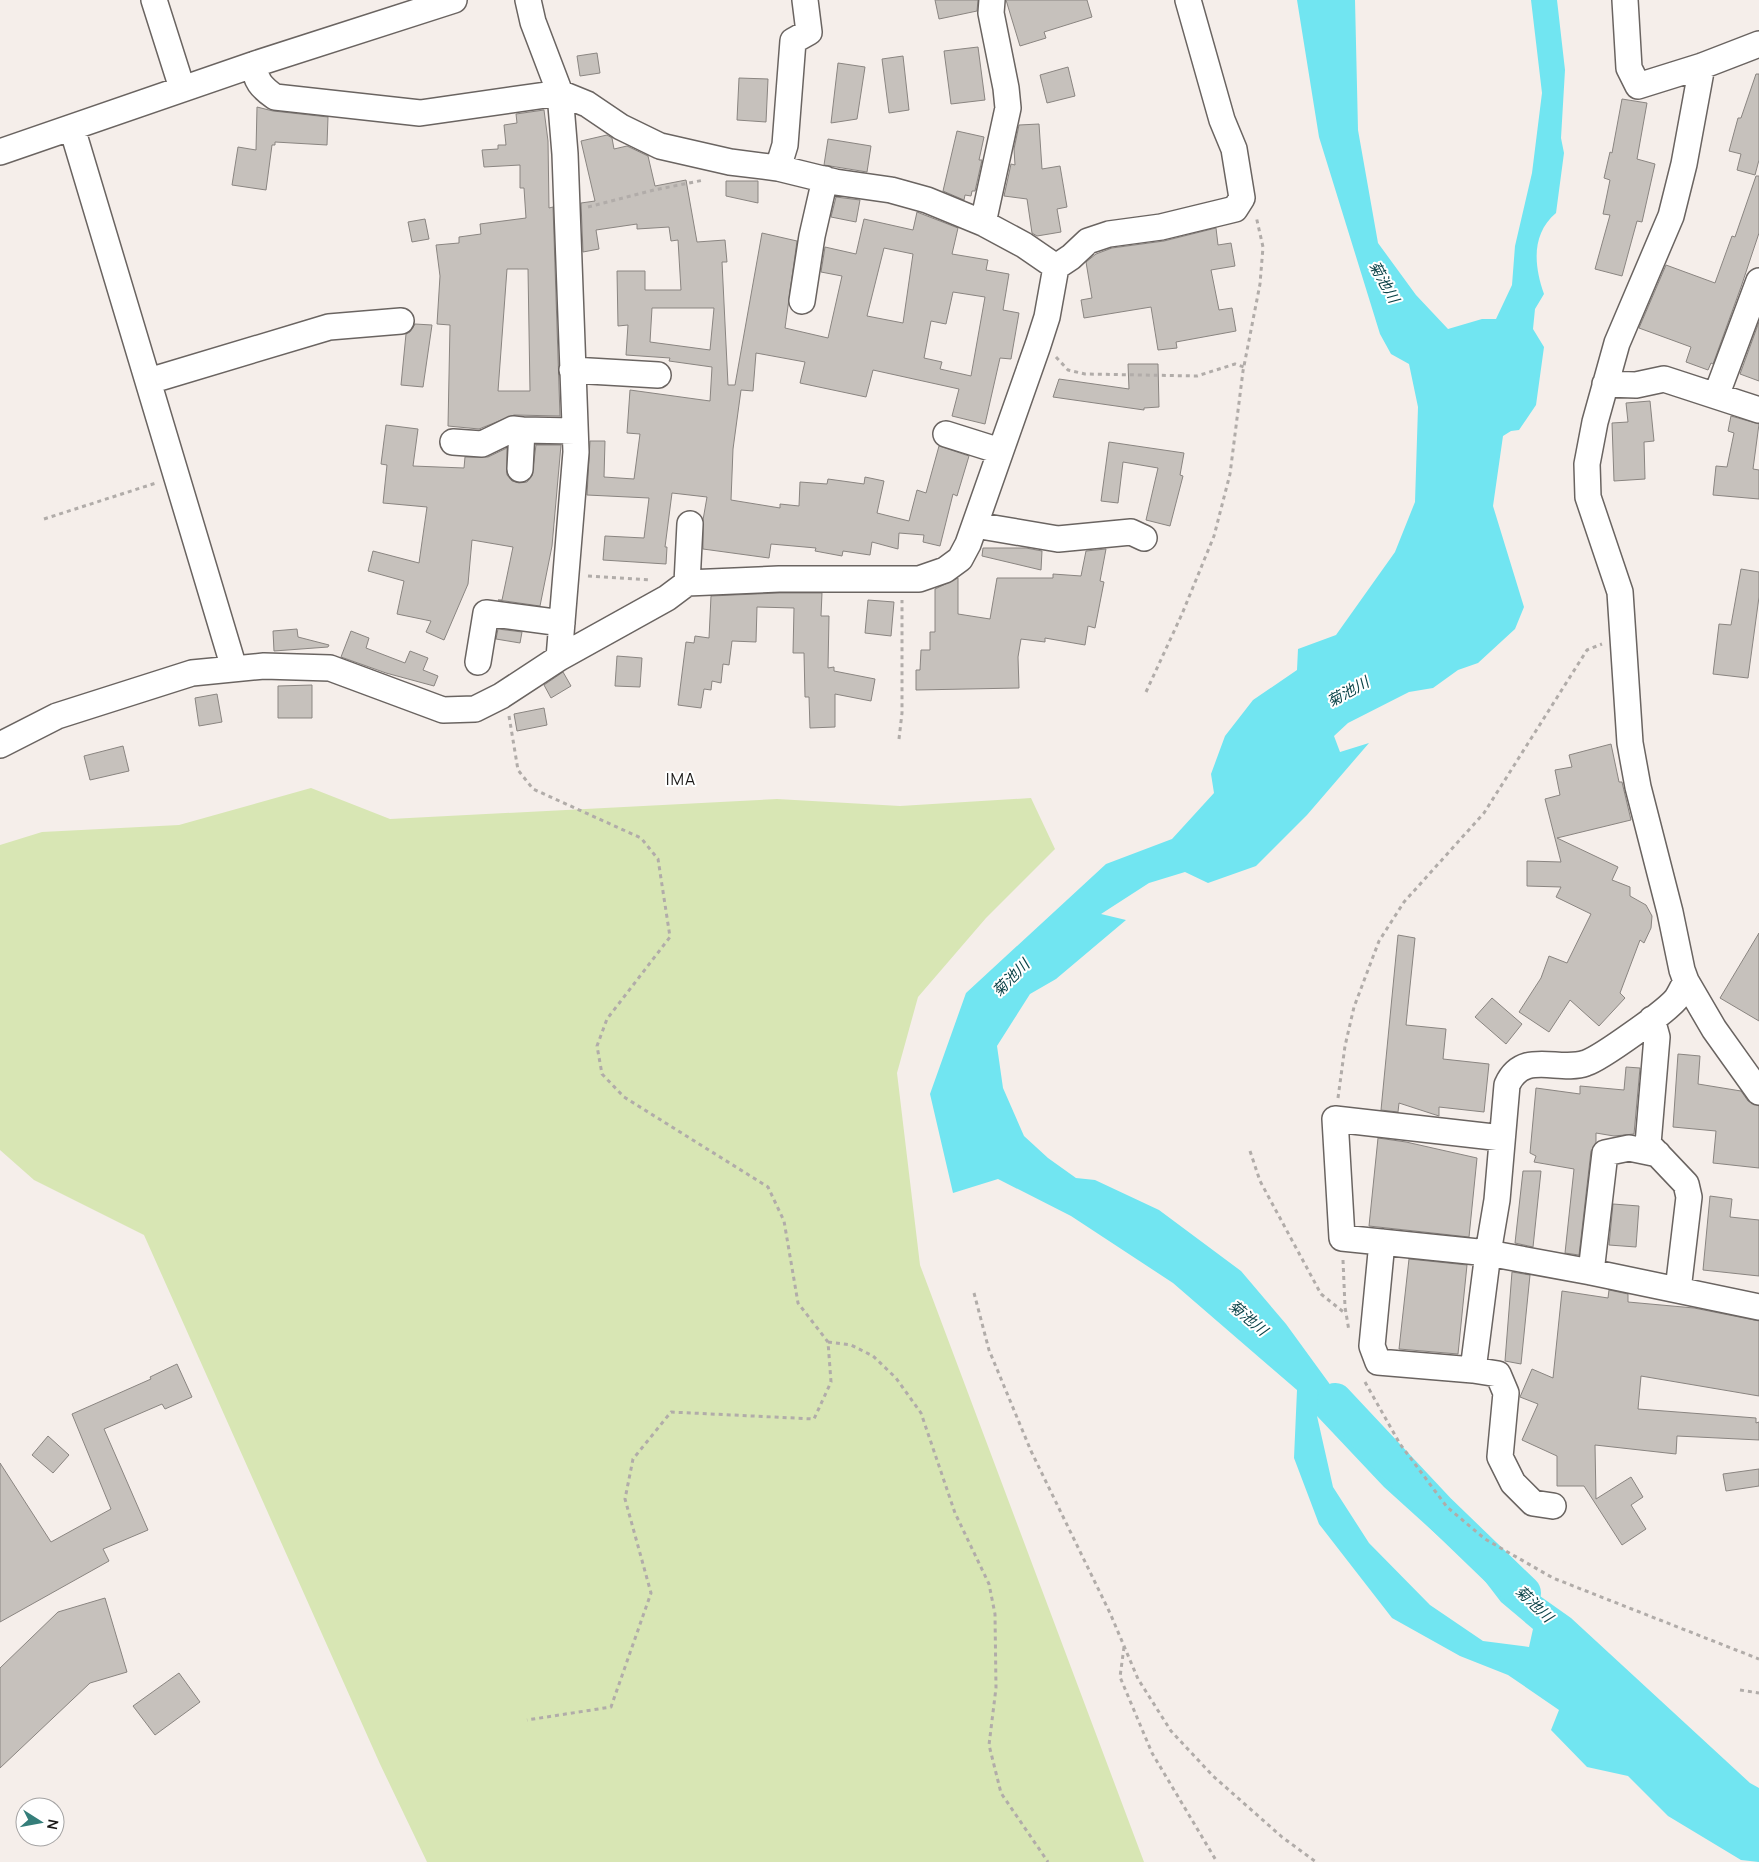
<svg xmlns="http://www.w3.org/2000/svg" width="1759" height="1862" font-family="Manrope,'Noto Sans JP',sans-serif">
<rect width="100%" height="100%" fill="#f5eeea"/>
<path fill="#d8e6b4" d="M311,788L390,819L777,799L900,806L1031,798L1055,849L986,918L918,997L897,1073L920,1265L1144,1862H427L380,1764L144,1235L34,1180L0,1150V845L42,832L179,825Z"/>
<path fill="#71e5f1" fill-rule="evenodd" d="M1297,0H1355L1358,130L1378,243L1416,295L1448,329L1482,319H1496L1512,285L1515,246L1532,173L1542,93L1531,0H1557L1565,70L1561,138L1564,153L1556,213C1531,234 1534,266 1544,294L1535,309L1533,329L1544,347L1536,405L1519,430L1511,431L1503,436L1493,506L1524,607L1515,629L1478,663L1458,670L1433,688L1409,692L1348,723L1334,736L1340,752L1369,743L1307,815L1256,866L1208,883L1185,872L1149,883L1101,914L1126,920L1056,979L1030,994L997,1046L1003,1088L1024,1136L1048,1158L1076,1178L1095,1180L1159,1210L1241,1271L1286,1324L1425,1515L1571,1618L1750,1783L1759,1788V1862L1741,1860L1668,1816L1628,1776L1587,1767L1551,1730L1559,1710L1508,1675L1460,1656L1392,1618L1319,1524L1294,1458L1297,1390L1173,1283L1071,1216L998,1179L953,1193L930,1094L966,993L1106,864L1172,839L1214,793L1211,774L1225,736L1253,700L1297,670L1298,649L1336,635L1395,552L1415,502L1418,407L1409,364L1391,354L1380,334L1319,137ZM1317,1416L1384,1487L1478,1572L1501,1602L1533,1629L1529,1647L1483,1641L1430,1605L1369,1543L1333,1487Z"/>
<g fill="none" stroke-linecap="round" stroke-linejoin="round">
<path stroke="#71e5f1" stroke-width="36" d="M1335,1401L1439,1512L1523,1593"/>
</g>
<path fill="#c6c1bc" stroke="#8a8581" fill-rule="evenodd" d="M935,0H978L977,11L939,19Z
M1006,0H1087L1092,17L1044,32L1046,38L1020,46Z
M978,47L985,100L951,104L944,51Z
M597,53L600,73L580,76L577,56Z
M903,56L909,110L889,113L882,59Z
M838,63L865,67L857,119L831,123Z
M1068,67L1075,96L1047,103L1040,75Z
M1756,74H1759V160L1755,175L1737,170L1741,154L1729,151L1738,118H1741Z
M739,78L768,79L766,122L737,120Z
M1622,99L1647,103L1637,159L1655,164L1642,222L1637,221L1622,276L1595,269L1610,215L1603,214L1610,180L1604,178L1610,152L1612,153Z
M257,107L273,111L328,117L327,145L275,142V145H272L266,190L232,185L238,147L256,150Z
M544,110L548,141L549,208L553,207L560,416L514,415L479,429L448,426L450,325L437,324L440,276L436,245L459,243V237L481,234L480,224L526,218L524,188H520V165L484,167L482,150L498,149V145H506L504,125L517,123L516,114ZM507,269H528L530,391H498Z
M1039,124L1042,169L1060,166L1067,207L1057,209L1061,232L1037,236L1032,233L1027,199L1004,196L1011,164L1015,165L1014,149L1019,125Z
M957,131L984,137L979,160H982L975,191H972L971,196L965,195L964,200L943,191Z
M607,135L612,138L614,149L627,146L648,156L655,186L686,180L697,242L725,240L727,262H722L728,385H735L762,233L797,241L785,328L828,338L842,276L821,272L825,247L856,254L864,219L913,230L917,212L922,214L958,228L952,254L988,260L986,270L1009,274L1003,310L1019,313L1011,359L1000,358L985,424L952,416L959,389L873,370L866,397L800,383L805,362L756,353L753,391L741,390L733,449L731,500L780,508V504L799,506L800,482L827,484L828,479L864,484L865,477L884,481L877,513L909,521L917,490L926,493L939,446L969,456L957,496L953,494L940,546L923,542L924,535L899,533L898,549L872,542L870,555L843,551L842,556L815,551L816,548L771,544L769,558L703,549V520L707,497L672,493L665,547H667L666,564L603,560L605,536L644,538L649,498L587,495L590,441H605L604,477L634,479L640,434L627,433L630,390L710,401L712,367L669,361L670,358L626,355L628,325L618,326L617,271H645V290H681L678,240L671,241L669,227L637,229V224L596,230L599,249L583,252L581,203L595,201L581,141ZM884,248L913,254L903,323L867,316ZM953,292L985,297L971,376L940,369L942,362L924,358L931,321L946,324ZM652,308H714L710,350L650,342Z
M828,139L871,146L867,172L824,165Z
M1756,176H1759V233L1741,287L1713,364L1711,363L1708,370L1686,362L1691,347L1639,328L1666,265L1715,283L1732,236L1735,237Z
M726,181H758V203L726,196Z
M836,197L860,200L856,222L831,217Z
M425,219L429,239L412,242L408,222Z
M1216,228L1218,245L1231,243L1235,266L1211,270L1219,310L1232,308L1236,331L1176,342L1177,348L1158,350L1151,307L1084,318L1081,300L1092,298L1086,262L1096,254L1112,248L1164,241Z
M1759,322V381L1740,374Z
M415,324L432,325L423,387L401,385L406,334L410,332Z
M1128,364H1158L1159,407L1144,408V410L1053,397L1059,379L1129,389Z
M1650,401L1654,441L1644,442L1645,479L1614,481L1612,423L1628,422L1626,403Z
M1731,416L1759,424L1753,469L1759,470V499L1713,495L1716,466L1727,467L1734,433L1728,431Z
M386,425L418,429L413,466L464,468L465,457H488L507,448V475L512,481L519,483L527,482L532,476L536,445H561L552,546L540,606L498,600H502L513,547L472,540L468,584L444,640L426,632L431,621L397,614L404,581L368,571L373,551L419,563L427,507L383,503L387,465L381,464Z
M1109,442L1184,453L1180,475L1183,476L1170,526L1146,520L1158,468L1123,462L1118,503L1101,501Z
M983,548H1026L1042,551L1041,570L982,556Z
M1106,549L1100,581L1104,582L1095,628L1088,626L1085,645L1045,638V642L1021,639L1018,657L1019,688L916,690V670H920L921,650H930V632H935V589L958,578V614L990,619L997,578H1053V574L1081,576L1086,551Z
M1741,569L1759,572V597L1748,678L1713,674L1719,624L1731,625Z
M779,593H822L821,616H829L828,668L834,667V671L875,679L871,701L835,694V727L810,728L809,697H805L804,653H793L794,608L757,607L756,642L732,641L729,665L723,664L721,683L712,681L711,690L704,689L701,708L678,705L686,642L694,643L695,636L709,638L711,596Z
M868,600L894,602L891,636L865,633Z
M297,629L298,637L329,645L328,647L274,651L273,631Z
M498,629L522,632L520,643L496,639Z
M351,631L369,638L366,648L405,663L410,651L428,658L423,670L438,676L434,686L386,673L341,657Z
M617,656L642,658L640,687L615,686Z
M563,672L571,686L551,698L544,685Z
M312,685V718H278V686Z
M217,694L222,722L199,726L195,698Z
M544,708L547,725L517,731L514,714Z
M1611,744L1619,782H1622L1631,820L1557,838L1618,867L1612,880L1630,887V896L1646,905L1652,916L1651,928L1644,943L1640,940L1620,993L1625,998L1599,1026L1570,1000L1549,1032L1519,1012L1541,978L1549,956L1567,963L1591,914L1556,897L1561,887L1527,886V861L1561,862L1545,799L1560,795L1555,770L1572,767L1569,755Z
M123,746L129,771L90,780L84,756Z
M1759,933V1021L1720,998Z
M1398,935L1415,938L1406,1025L1446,1029L1443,1059L1489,1064L1484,1112L1439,1107V1116L1399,1103L1398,1112L1381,1110Z
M1492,998L1522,1024L1506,1044L1475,1017Z
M1678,1054L1700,1056L1698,1084L1741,1091L1748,1101L1759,1106V1168L1713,1163L1716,1131L1673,1127Z
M1626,1067L1640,1068L1634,1134L1614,1136L1596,1133V1143L1591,1151L1579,1255L1565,1253L1574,1169L1534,1162L1536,1156L1530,1153L1536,1088L1580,1094V1086L1624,1090Z
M1378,1138L1406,1142L1477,1158L1469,1237L1369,1226Z
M1523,1171H1541L1533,1247L1515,1243Z
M1710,1196L1732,1199L1730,1217L1759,1220V1276L1703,1270Z
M1613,1204L1639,1206L1636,1247L1609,1245Z
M1409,1259L1467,1265L1458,1354L1399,1349Z
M1512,1272L1530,1275L1521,1364L1505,1361Z
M1609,1290L1628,1294V1302L1694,1308L1759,1321V1396L1641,1376L1638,1409L1756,1418V1423L1759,1422V1440L1677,1436L1676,1454L1595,1445L1596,1499L1631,1477L1643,1497L1631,1505L1646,1529L1622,1545L1584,1486H1557V1456L1522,1440L1538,1404L1520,1397L1532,1369L1553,1378L1562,1291L1608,1298Z
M177,1364L192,1397L165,1409L162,1404L104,1429L148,1530L103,1549L109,1561L0,1622V1463L51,1542L111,1509L72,1414L151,1379L150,1377Z
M48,1436L69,1455L53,1473L32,1455Z
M1759,1469V1486L1726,1491L1723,1474Z
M105,1598L127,1672L90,1683L0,1768V1668L58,1612Z
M179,1673L200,1702L155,1735L133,1706Z"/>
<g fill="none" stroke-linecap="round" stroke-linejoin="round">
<g stroke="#6a6461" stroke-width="28">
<path id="minor" d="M154,0L182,88
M528,0L533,22L560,93L565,154L576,452L559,658
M1625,0L1629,68L1638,86L1702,66L1759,44
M255,64C254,80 262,88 275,97L420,113L560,93L587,104L621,127L660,146L730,162L778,168L835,182L891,190L927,200L983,223L1024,245L1056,267
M1702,66L1684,164L1671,216L1617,343L1595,422L1587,464L1588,497L1620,592L1630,743L1638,787L1670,912L1682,970L1686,981L1714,1029L1759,1092
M72,128L234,668
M0,152L255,64L454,0
M778,168L785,145L793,41L809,32L805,0
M983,223L1008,108L1006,88L991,13L992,0
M802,301L812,236L825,179
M572,370L658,375
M149,381L329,327L401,321
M1605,384L1636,385L1664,379L1759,410
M1716,396L1759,281
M946,434L1000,451
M453,442L482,444L513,429L522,430
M520,469L522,430L575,431
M975,525L1058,539L1131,532L1144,538
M687,583L690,524
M478,662L486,613L562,623
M0,745L57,716L192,673L264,666L330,668L443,710L475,709L501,696L559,658L667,598L687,583L779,579H919L945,570L960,559L968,544L1038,345L1047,317L1056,267L1071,257L1088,241L1109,234L1161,227L1235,209L1242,198L1234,149L1222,120L1188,0
M1686,981C1683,987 1680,993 1677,998C1667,1011 1601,1058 1586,1063C1559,1073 1523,1049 1507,1085L1497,1200L1488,1253L1591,1272L1759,1307
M1652,1019L1657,1037L1648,1144L1686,1184L1689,1197L1678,1290
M1502,1138L1335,1119L1342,1238L1488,1253L1473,1370L1498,1374L1506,1393L1500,1457L1513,1483L1533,1503L1553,1506
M1382,1242L1372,1346L1378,1362L1473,1370
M1591,1272L1605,1153L1629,1148L1658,1154"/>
</g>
<path stroke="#b1aca9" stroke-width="3" stroke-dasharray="4 4" stroke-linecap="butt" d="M588,207L654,190L704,180
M1056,357L1068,370L1085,374L1197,376L1235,364L1244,367
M44,519L156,483
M588,576L651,580
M1146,692L1182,614L1214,536L1230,474L1243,371L1260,284L1263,247L1256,216
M509,716L518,770L533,789L641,838L658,859L670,937L607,1019L597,1046L602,1074L624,1097L768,1187L784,1221L798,1303L828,1342L831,1382L814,1419L671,1412L633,1459L625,1499L651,1593L611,1707L527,1720
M899,739L902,713V600
M1338,1098L1345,1046L1354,1007L1379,941L1404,902L1484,813L1587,650L1602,644
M1250,1151L1260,1181L1321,1294L1346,1314
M1343,1260L1345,1307L1349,1331
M974,1293L989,1350L1031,1451L1110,1613L1138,1679L1171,1731L1213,1776L1282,1837L1316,1862
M828,1342L851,1345L873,1356L896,1378L921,1413L955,1513L989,1584L995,1614L996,1688L989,1745L1001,1793L1048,1862
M1365,1382L1400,1444L1447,1507L1485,1539L1553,1578L1759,1659
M1124,1647L1120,1677L1152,1753L1217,1862
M1740,1690L1759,1693"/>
<use href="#minor" stroke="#fff" stroke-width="25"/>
</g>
<g text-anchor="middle" stroke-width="4" stroke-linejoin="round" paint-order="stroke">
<g font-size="15" font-style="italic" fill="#0d4449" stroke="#fff">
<text transform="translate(1384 282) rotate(61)" y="5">菊池川</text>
<text transform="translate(1348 692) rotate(-29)" y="5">菊池川</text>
<text transform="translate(1011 978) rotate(-45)" y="5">菊池川</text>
<text transform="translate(1248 1318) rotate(40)" y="5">菊池川</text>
<text transform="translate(1534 1604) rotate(44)" y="5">菊池川</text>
</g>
<g font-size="16" letter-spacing="1" fill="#1b1918" stroke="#fff">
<text x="681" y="785">IMA</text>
</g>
</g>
<g transform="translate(40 1822) rotate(101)"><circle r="24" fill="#ffffff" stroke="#a4a3a3"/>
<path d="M0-4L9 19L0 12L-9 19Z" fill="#357e7a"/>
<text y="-8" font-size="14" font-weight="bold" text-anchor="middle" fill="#1b1918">N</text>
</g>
</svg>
